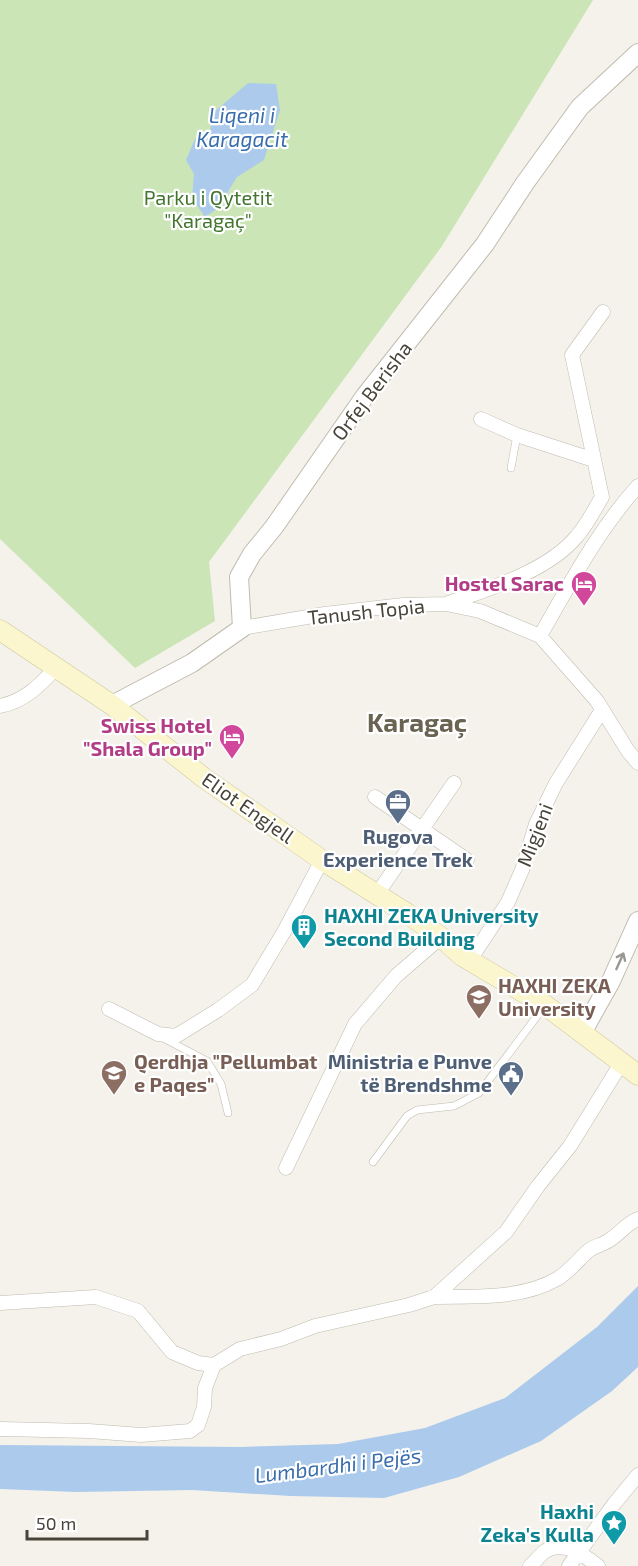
<svg xmlns="http://www.w3.org/2000/svg" width="638" height="1566" font-family="'Exo 2',sans-serif">
<rect width="100%" height="100%" fill="#f4f2eb"/>
<path fill="#cbe5b7" d="M0,0H593L442,246L209,562L215,621L135,668L0,539Z"/>
<path fill="#accaec" d="M248,83L276,84L280,110L264,160L237,177L218,208L205,217L192,198L194,174L186,160L195,139L210,131L214,112Z
M638,1286V1367L612,1391L541,1441L459,1477L384,1498L291,1496L192,1490L76,1492L0,1489V1445L240,1447L338,1444L425,1428L505,1398L597,1327Z"/>
<g fill="none" stroke-linecap="round" stroke-linejoin="round">
<g stroke="#bfbbae" stroke-width="8">
<path id="service" d="M511,468L517,435
M165,1039L207,1061L221,1084L228,1113
M373,1162L407,1116L417,1110L454,1106L479,1093L544,1007"/>
</g>
<g stroke="#bfbbae" stroke-width="15">
<path id="minor" d="M481,419L517,435L594,460
M602,497L572,355L603,312
M446,604C486,590 549,571 577,536C587,525 594,510 602,497
M242,628L325,614L403,605L446,604L480,611L540,636L597,701L628,751L638,763
M540,636C570,584 598,530 638,486
M0,706C25,701 40,685 56,668
M375,797L467,860
M377,894L454,783
M470,960L508,902L522,870L536,824L556,783L602,710
M109,1009L158,1034L176,1036L218,1010L252,985L285,930L322,860
M286,1168L355,1024L396,976L441,937
M434,1297C474,1296 520,1300 557,1279C569,1272 578,1260 588,1251C594,1246 602,1245 608,1241C620,1234 624,1225 638,1219
M0,1303L96,1297L138,1311L172,1352L198,1363L214,1365
M0,1429L89,1431L141,1435L190,1431L198,1425L204,1407L205,1388L214,1365L240,1349L281,1339L315,1326L409,1305L434,1297L506,1232L538,1186L570,1146L622,1062
M530,1566C535,1562 539,1556 544,1552C562,1539 584,1555 598,1566
M569,1566L614,1504L638,1475"/>
</g>
<g stroke="#bfbbae" stroke-width="20">
<path id="tertiary" d="M112,705L192,663L242,628L239,577L252,554L274,527L365,396L485,244L525,183L580,107L638,53
M583,1031L611,981L638,921"/>
</g>
<g stroke="#d0c99d" stroke-width="21">
<path id="secondary" d="M0,630L112,705L204,778L322,860L408,914L441,937L462,956L545,1005L638,1075"/>
</g>
<use href="#service" stroke="#fff" stroke-width="7"/>
<use href="#minor" stroke="#fff" stroke-width="14"/>
<use href="#tertiary" stroke="#fff" stroke-width="18"/>
<use href="#secondary" stroke="#fbf6ce" stroke-width="20"/>
</g>
<defs><path id="oneway-shaft" d="M-6 0H5M1.5-3L5.5 0L1.5 3" fill="none" stroke-width="1.6" stroke-linecap="round" stroke-linejoin="round" transform="scale(1.5)"/></defs>
<use stroke="#9a9892" href="#oneway-shaft" transform="translate(620 961) rotate(-66)"/>
<defs>
<g id="hotel-pin" transform="scale(1.35)"><path d="M0 17L-7.5 6A9.5 9.5 0 1 1 7.5 6Z" fill="#d1479c" stroke="#fff"/><path d="M-6-4.5h1.5V1H6V5H4.5V3h-9V5H-6ZM-4 0a1.8 1.8 0 1 1 3.6 0ZM.5 0V-2.5h3Q6-2.5 6 0Z" fill="#fff"/></g>
<g id="office-pin" transform="scale(1.35)"><path d="M0 17L-7.5 6A9.5 9.5 0 1 1 7.5 6Z" fill="#5c6f8a" stroke="#fff"/><path d="M-6-3h4V-5.5h4V-3h4V5H-6ZM-1-4.5V-3h2v-1.5ZM-6 0V1H6V0Z" fill="#fff"/></g>
<g id="building-pin" transform="scale(1.35)"><path d="M0 17L-7.5 6A9.5 9.5 0 1 1 7.5 6Z" fill="#0f9aa8" stroke="#fff"/><path d="M-4-6H4V6H1V3H-1V6H-4ZM-2.5-4.3h1.7v1.8h-1.7ZM.8-4.3h1.7v1.8H.8ZM-2.5-1h1.7V.8h-1.7ZM.8-1h1.7V.8H.8Z" fill="#fff"/></g>
<g id="school-pin" transform="scale(1.35)"><path d="M0 17L-7.5 6A9.5 9.5 0 1 1 7.5 6Z" fill="#8d6e63" stroke="#fff"/><path d="M0-5L7-2L0 1L-7-2ZM-4 1L0 2.5L4 1V4Q0 6-4 4Z" fill="#fff"/></g>
<g id="civic-pin" transform="scale(1.35)"><path d="M0 17L-7.5 6A9.5 9.5 0 1 1 7.5 6Z" fill="#5c6f8a" stroke="#fff"/><path d="M-.6-6.5H3V-4.5H.6V-3L4-1V1h2V6H-6V1h2V-1L-.6-3ZM-1.2 2.5V6h2.4V2.5Z" fill="#fff"/></g>
<g id="sight-pin" transform="scale(1.35)"><path d="M0 17L-7.5 6A9.5 9.5 0 1 1 7.5 6Z" fill="#0f9aa8" stroke="#fff"/><path d="M0-6L1.8-2.2L6-1.7L2.9 1.2L3.7 5.4L0 3.3L-3.7 5.4L-2.9 1.2L-6-1.7L-1.8-2.2Z" fill="#fff"/></g>
</defs>
<g fill-rule="evenodd">
<use href="#hotel-pin" x="584" y="584"/>
<use href="#hotel-pin" x="232" y="737"/>
<use href="#office-pin" x="398" y="802"/>
<use href="#building-pin" x="304" y="927"/>
<use href="#school-pin" x="479" y="997"/>
<use href="#school-pin" x="114" y="1073"/>
<use href="#civic-pin" x="511" y="1074"/>
<use href="#sight-pin" x="614" y="1523"/>
</g>
<g text-anchor="middle" stroke-width="4.5" stroke-linejoin="round" paint-order="stroke">
<g font-size="20" fill="#42762f" stroke="#fff">
<text x="208" y="205">Parku i Qytetit<tspan x="208" dy="23">"Karagaç"</tspan></text>
</g>
<g font-size="20" fill="#484439" stroke="#fff">
<text transform="translate(372 391) rotate(-53)" y="7">Orfej Berisha</text>
<text transform="translate(366 612) rotate(-6)" y="7">Tanush Topia</text>
<text transform="translate(248 808) rotate(35)" y="7">Eliot Engjell</text>
<text transform="translate(535 835) rotate(-69)" y="7">Migjeni</text>
</g>
<g font-size="20" font-weight="bold" fill="#b23c85" stroke="#fff" text-anchor="end">
<text x="564" y="591">Hostel Sarac</text>
<text x="212" y="733">Swiss Hotel<tspan x="212" dy="23">"Shala Group"</tspan></text>
</g>
<g font-size="20" font-weight="bold" fill="#4e5e75" stroke="#fff">
<text x="398" y="844">Rugova<tspan x="398" dy="23">Experience Trek</tspan></text>
<text x="492" y="1069" text-anchor="end">Ministria e Punve<tspan x="492" dy="23">të Brendshme</tspan></text>
</g>
<g font-size="20" font-weight="bold" fill="#0d838f" stroke="#fff" text-anchor="start">
<text x="324" y="923">HAXHI ZEKA University<tspan x="324" dy="23">Second Building</tspan></text>
<text x="594" y="1519" text-anchor="end">Haxhi<tspan x="594" dy="23">Zeka's Kulla</tspan></text>
</g>
<g font-size="20" font-weight="bold" fill="#785e54" stroke="#fff" text-anchor="start">
<text x="498" y="993">HAXHI ZEKA<tspan x="498" dy="23">University</tspan></text>
<text x="134" y="1069">Qerdhja "Pellumbat<tspan x="134" dy="23">e Paqes"</tspan></text>
</g>
<g font-size="21" font-style="italic" fill="#396ead" stroke="#fff">
<text x="242" y="123">Liqeni i<tspan x="242" dy="24">Karagacit</tspan></text>
<text transform="translate(338 1466) rotate(-7)" y="7">Lumbardhi i Pejës</text>
</g>
<g font-size="26" font-weight="bold" fill="#6a6351" stroke="#fff">
<text x="417" y="732">Karagaç</text>
</g>
</g>
<path d="M27 1530v9h120v-9" fill="none" stroke="#484439" stroke-width="3"/>
<text x="36" y="1530" font-size="18" fill="#484439" stroke="#ffffff" stroke-width="4.5" paint-order="stroke">50 m</text>
</svg>
